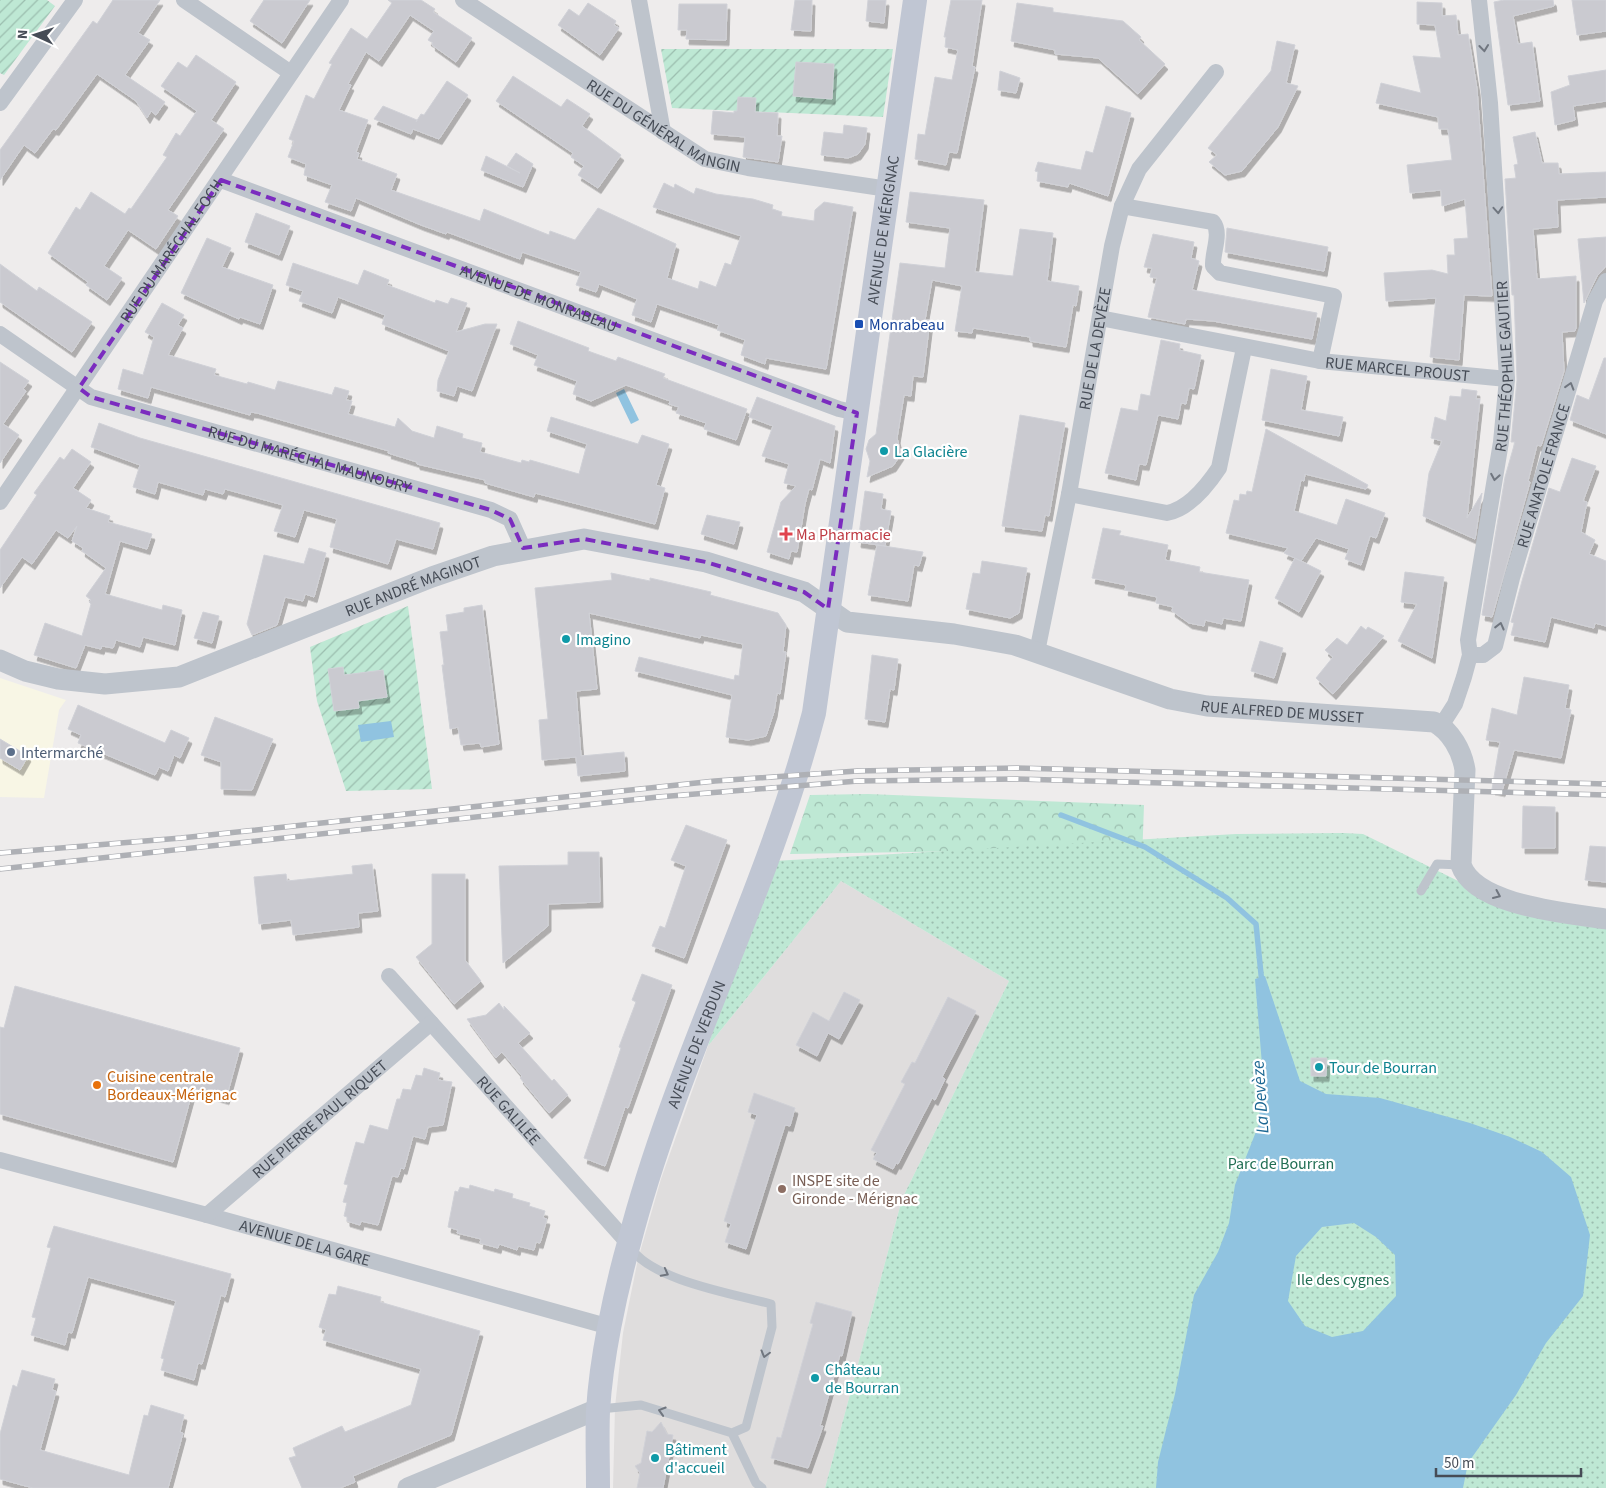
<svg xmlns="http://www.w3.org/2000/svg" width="1606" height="1488" font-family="'Source Sans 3',sans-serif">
<defs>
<pattern id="forest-crowns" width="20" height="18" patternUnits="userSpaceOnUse" patternTransform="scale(1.25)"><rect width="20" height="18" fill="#bee8d4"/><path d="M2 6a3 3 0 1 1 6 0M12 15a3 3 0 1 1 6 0" fill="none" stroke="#9cbeaf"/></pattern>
<pattern id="park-dots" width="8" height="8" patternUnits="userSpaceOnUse" patternTransform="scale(1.25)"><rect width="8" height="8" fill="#bee8d4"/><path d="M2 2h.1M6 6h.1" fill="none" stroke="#9cbeaf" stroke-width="1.8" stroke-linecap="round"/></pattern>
<pattern id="garden-furrows" width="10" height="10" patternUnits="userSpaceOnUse" patternTransform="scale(1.25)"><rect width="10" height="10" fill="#bee8d4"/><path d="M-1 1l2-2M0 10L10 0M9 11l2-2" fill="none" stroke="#9cbeaf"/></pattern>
<filter id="shadow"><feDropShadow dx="3" dy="5.5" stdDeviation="0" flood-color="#0004"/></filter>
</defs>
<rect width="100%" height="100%" fill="#eeecec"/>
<path fill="#f8f6e5" d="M0,678L66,700L59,710L44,798L0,797V799Z"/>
<path fill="#dfdddd" d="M841,881L1009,981L902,1199L825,1488H613L615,1407L623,1333L638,1259L661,1179L708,1046Z"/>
<path fill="url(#forest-crowns)" d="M868,794L1144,805L1142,861L1086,849L790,854L810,795Z"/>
<path fill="url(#park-dots)" d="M1343,833L1363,834L1521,912L1606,925V1488H825L902,1199L1009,981L841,881L708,1046L739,952L774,861L1236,834Z"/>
<path fill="url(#garden-furrows)" d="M0,0H47L55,6L4,75L0,73Z
M661,49H893L883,117L672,108Z
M408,606L432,789L346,791L317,701L310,647Z"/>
<path fill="#90c3e0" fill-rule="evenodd" d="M624,389L639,420L631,424L616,393Z
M391,721L394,737L361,742L358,725Z
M1265,976L1300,1081L1326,1094L1380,1098L1470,1123L1510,1137L1542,1152L1571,1177L1590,1235L1583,1296L1546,1343L1516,1395L1468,1463L1463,1488H1156L1158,1462L1175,1394L1194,1295L1218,1252L1229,1223L1235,1185L1259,1124L1260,1097L1264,1089L1255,979ZM1354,1223L1376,1237L1395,1255L1396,1296L1363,1331L1332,1337L1305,1326L1288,1301L1296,1256L1322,1227Z"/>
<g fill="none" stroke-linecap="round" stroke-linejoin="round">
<path stroke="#90c3e0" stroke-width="5.5" d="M1061,815L1145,847L1227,898L1256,924L1262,984"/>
</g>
<path fill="#cacad0" stroke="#d0d1d7" filter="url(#shadow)" d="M113,0H160L138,33L150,40L125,75L165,102L156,115L151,111L147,118L136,101L97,74L56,130L53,129L35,153L24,145L0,180V150L93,21L97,24Z
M264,0H310L282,43L250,21Z
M388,0H421L435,9L433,12L472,38L456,62L432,45L433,43L428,40L434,31L410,15L379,61L366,52L348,84L351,85L339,110L368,120L356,152L359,153L357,159L397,174L391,190L480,221L484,209L549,235L550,231L575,240L598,208L676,244L667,278L698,289L700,281L716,287L725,263L731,265L741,236L653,207L664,183L674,188L675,184L694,194L696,188L716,194L753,199L773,205L772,209L782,212L781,216L814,221L815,210L824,202L853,207L826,369L766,358L765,364L741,355L745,340L717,330L719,325L657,304L651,322L632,315L637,299L599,284L596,292L576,285L581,272L522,252L520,259L447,232L446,234L421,225L356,198L351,211L325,202L332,185L304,175L306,164L288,157L294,141L289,139L306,95L314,99L332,64L329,63L351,28L367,39L392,3Z
M795,0H812L811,31L791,30Z
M868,0H886L884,23L866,21Z
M951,0H982L972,66L975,67L957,153L949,152L946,165L915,159L918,134L925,135L935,77L952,80L958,50L945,47L946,37H944Z
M1504,0H1553L1554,6L1513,16L1518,44L1532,42L1540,101L1508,105L1494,2Z
M1572,0H1606V31L1577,35Z
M1417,2L1442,3V16L1456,15L1458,35L1468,34L1477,89L1492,296L1464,295L1459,360L1430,357L1436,298L1386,301L1384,273L1432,270L1448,274L1447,255H1455L1454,239L1468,238L1465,199L1442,206L1441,190L1410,193L1407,165L1452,160L1448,129H1439L1438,117L1376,103L1381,83L1421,93L1413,56L1441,58L1435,25L1417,24Z
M588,3L616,21L614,25L619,28L600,55L558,25L569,9L579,16Z
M1017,3L1053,8V12L1123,21L1141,37L1139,40L1165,64L1138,94L1098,58L1055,54V50L1011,41Z
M679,4H727L726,40L686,39L687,30H678Z
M1277,41L1295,45L1286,83L1298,86L1278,127L1242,171L1225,175L1209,162L1217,155L1208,148L1271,71Z
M196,55L236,82L211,120L224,129L168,210L178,216L156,249L128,230L104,266L122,278L107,300L86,285L88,282L48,253L76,207L80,210L91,192L125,214L129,208L131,209L167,157L163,155L176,133L180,136L197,111L161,86L178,62L187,68Z
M796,62L834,64L832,99L793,96Z
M1606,70V101L1573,106L1575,120L1555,125L1551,92L1570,85L1568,76Z
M1000,71L1020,78L1016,93L998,90Z
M513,76L561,107L567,99L590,114L582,126L621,155L598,188L578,175L584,166L571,157L573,153L496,101Z
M447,81L468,95L439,139L413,129L411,134L374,119L383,106L417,120L416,122L421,114L424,115Z
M738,97L756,98L755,112L778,113L777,136H782L778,162L743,157L745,137L711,134L713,111L734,113V111H737Z
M1106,106L1131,113L1108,196L1069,183L1068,187L1037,181L1038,172L1035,171L1038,162L1081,170L1086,151L1093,153Z
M844,125L867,128L865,144L858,154L848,158L821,155L824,132L843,134Z
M1535,132L1542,163H1558L1559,174L1606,172V197L1557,200L1558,227L1533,229L1537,279L1576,276V328L1575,331L1562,332L1564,371L1541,446L1537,445L1528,481L1530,482L1492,617L1482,615L1505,477L1515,442H1511L1517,380L1514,295H1512L1505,179L1516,178L1514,165L1518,164L1513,137Z
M516,153L533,164L523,187L481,170L486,156L520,173L507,166Z
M910,192L984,200L975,272L1013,276L1020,229L1053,233L1047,281L1079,286L1076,306L1073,305L1066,347L1030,341V337L973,328L972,333L955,331L962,286L932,280L925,320H930L923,377L913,376L911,396L904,395L897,438L901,454L893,466L867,477L870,461L866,449L869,440L876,434L900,263L945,268L950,228L906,222Z
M256,213L290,226L279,255L245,242Z
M1227,228L1328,247L1324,271L1225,252Z
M1153,234L1194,242L1191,258L1199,261L1192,290L1317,313L1312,339L1213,321L1186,319L1185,324L1148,317L1157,278L1150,277L1152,268L1144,267Z
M1606,237V266L1597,276L1584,303L1578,239Z
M207,238L231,248L222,267L273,285L260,324L240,317L239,319L181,293Z
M293,263L358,285L364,270L389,280L387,285L435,303L436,300L448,304L451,298L467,303L456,332L485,324H497L472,391L457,386L454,396L437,391L438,380L449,351L382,324L385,315L338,297L332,313L299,301L303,291L286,285Z
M0,264L37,291L39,287L92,322L72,352L0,302Z
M162,303L184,315L178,325L183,328L168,355L216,369L214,375L247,384L248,382L275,390L278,381L332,395L335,387L349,391L346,400L352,401L348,414L395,427L398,418L412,431L434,438L437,426L463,434L462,438L482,443L480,452L521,463L522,460L529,462L530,460L579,474L587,444L547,431L551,417L638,444L642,435L669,444L656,485L665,488L655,524L535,493L534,497L485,483V480L417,464V462L388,453L389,451L257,413L251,412L250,415L151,387L148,398L118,389L123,369L143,375L154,337L145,332Z
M518,321L589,348L588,351L616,361L618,357L665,374L663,378L747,409L736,440L704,429L706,423L676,413L679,407L669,404L670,401L626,385L591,401L573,394L577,381L534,365L538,355L510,344Z
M1161,340L1180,344L1179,350L1201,355L1194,389L1189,388L1186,404L1181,403L1178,419L1158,415L1146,465L1139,464L1136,480L1105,473L1121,408L1138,411L1141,394L1150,396Z
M1604,358H1606V434L1570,420L1577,395L1589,400Z
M0,362L29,381L23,389L26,391L3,424L19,435L0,463Z
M1271,369L1307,376L1301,410L1343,417L1339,436L1262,420Z
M1462,389L1477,391L1476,399H1480L1467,518L1482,493L1475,539L1423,516L1429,473L1442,441L1431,438L1435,417L1446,421L1450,396L1461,397Z
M757,397L835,426L830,463L820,459L812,490L809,489L805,504L797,552L791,551L789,559L767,552L781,502L796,486L784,483L789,464L762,456L773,426L749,417Z
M1020,415L1065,423L1049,516L1045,515L1042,531L1002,526Z
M99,423L140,438L440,523L433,549L396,539L388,564L330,547L337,519L304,510L295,537L274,531L283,505L225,489L223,494L205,489L203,495L158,482L155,494L133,487L140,465L91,447Z
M1266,429L1368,485L1366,489L1305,474L1304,481L1301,480L1294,511L1337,525L1346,499L1385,513L1376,538L1370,536L1361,565L1345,559L1349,549L1316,538L1301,561L1284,553L1288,548L1226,533L1234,500L1239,501L1240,494L1246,495L1247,491L1252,492Z
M72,449L91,462L73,488L91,500L86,508L110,516L108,522L152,534L147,549L120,541L105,594L162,610L163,605L182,610L175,645L143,637L140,647L116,640L113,648L102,646L101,649L85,645L76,668L34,655L45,623L82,636L91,604L89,602L91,600L86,596L106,568L82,551L83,548L72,541L77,526L68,538L56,530L32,564L22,557L0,588V550L37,495L34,493L60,457L64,460Z
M1572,458L1596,466L1583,501L1587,502L1581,532L1595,540L1589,554L1606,561V626L1595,623L1594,628L1551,617L1545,642L1511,635L1514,623L1511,622L1522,581L1549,488L1560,492Z
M865,491L883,494L881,509L891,511L885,546L858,542Z
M707,515L740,522L734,544L701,534Z
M1103,528L1121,531L1119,535L1168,545L1165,560L1200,567L1199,572L1249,580L1241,621L1223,618L1222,624L1205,620L1204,626L1189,623L1172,611L1173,607L1156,603L1157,597L1125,590L1126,585L1092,578Z
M877,545L923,552L919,566L914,565L908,601L868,595Z
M309,548L326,553L314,597L305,594L303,601L285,597L277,625L252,635L247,624L264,555L304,564Z
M1295,558L1321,571L1299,612L1275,598Z
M982,561L1027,568L1019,613L1010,618L966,609L973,573L980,574Z
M1405,572L1444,577L1432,658L1398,641L1417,604L1401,602Z
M611,573L650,581V578L711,592L710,595L778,613L786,625L783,652H786L780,694L777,693L774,712L766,736L748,740L726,737L732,695L635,671L639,657L734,680L735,675L739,676L743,644L701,635L700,638L589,613L597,689L576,691L581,756L624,752L625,771L578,776L576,757L542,760L539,720L548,719L535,588L612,580Z
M482,605L499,744L481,747L480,743L461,745L458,727L450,729L442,665H444L440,632L448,631L446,615L464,612V608Z
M203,612L219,616L212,643L194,638Z
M1361,626L1366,630L1368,627L1384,636L1333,694L1316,678L1333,657L1325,650L1337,638L1347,645Z
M1260,641L1283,648L1274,678L1251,671Z
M872,655L898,659L894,690L890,689L885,722L865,719Z
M343,667L344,675L383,670L387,697L358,701L359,708L334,711L328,669Z
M1524,677L1569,685L1565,708L1571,710L1561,758L1514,750L1502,791L1492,789L1500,742L1486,740L1492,708L1517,715Z
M78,705L165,743L171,730L189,738L180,758L174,755L168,771L159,767L155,775L78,743L81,735L68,729Z
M215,717L273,739L252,790L221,789V762L201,755Z
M0,739L28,756L20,770L0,758Z
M1523,806L1555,807V848H1522Z
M686,825L727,840L684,958L652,946L660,926L665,928L686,866L671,860Z
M1590,846L1606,847V882L1585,880Z
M568,852H599L600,902L548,904V926L503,963L499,866L568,865Z
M372,864L378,911L358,913L359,927L293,935L291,920L259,924L254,877L286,874L287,881L353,874L352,866Z
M432,874H465V960L481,981L454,1004L416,957L432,944Z
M642,974L672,985L628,1108L625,1107L605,1166L584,1158L621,1048L619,1047L636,1002L632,1000Z
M15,986L240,1048L226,1099L193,1089L173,1162L0,1114V1027L4,1028Z
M844,992L860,1000L839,1039L828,1033L817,1056L796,1045L813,1012L829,1021Z
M948,997L976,1011L942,1077L945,1079L935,1100L932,1098L898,1164L896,1163L893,1169L873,1159L877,1153L871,1150L905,1084L901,1082L912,1062L915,1063Z
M499,1003L504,1010V1006L530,1033L518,1043L552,1081L554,1079L568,1095L549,1113L520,1078L522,1076L502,1052L496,1058L467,1019L486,1015Z
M1311,1058H1327L1326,1076H1311Z
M424,1068L440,1073L438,1080L452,1082L443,1125L428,1127L425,1139L413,1136L404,1169L401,1168L398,1177L392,1176L378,1225L361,1221L360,1225L347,1221V1217L344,1216L347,1203L343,1202L348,1185L344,1184L356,1142L364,1144L370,1125L388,1130L397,1099H400L403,1089L411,1090L416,1075L422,1076Z
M754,1093L795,1108L790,1126L785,1125L746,1249L725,1242L731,1224L724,1221L757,1115L748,1112Z
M470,1185L494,1192L495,1189L513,1194L512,1198L530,1203L529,1206L545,1211L543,1218L547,1219L540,1243L536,1242L534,1250L518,1246L517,1250L499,1244L498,1248L480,1243L481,1239L457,1233L458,1230L448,1227L455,1191L458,1192L460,1187L469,1189Z
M54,1226L231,1274L225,1297L221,1295L202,1364L198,1363L194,1380L161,1370L164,1359L161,1358L176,1301L88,1277L72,1333L68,1332L65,1345L31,1335L36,1318L32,1317L51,1248L47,1247Z
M338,1286L381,1297L380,1302L480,1331L451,1435L353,1476L355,1482L340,1488H302L289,1458L296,1456L293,1448L342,1426L345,1432L411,1405L421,1369L323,1340L326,1330L319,1327L329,1294L336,1295Z
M816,1302L852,1312L842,1356L840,1355L820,1426H823L808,1468L771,1458L777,1437L781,1438L813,1324L810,1323Z
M22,1370L55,1379L52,1390L56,1391L40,1450L129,1475L144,1415L148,1416L151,1405L184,1415L180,1432L183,1433L168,1488H33L0,1479V1434L13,1385L17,1387Z
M661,1422L667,1434L673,1435L663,1488H637L640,1473L635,1466L641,1463L647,1431L652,1432Z"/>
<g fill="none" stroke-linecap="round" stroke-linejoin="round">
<path stroke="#bec4cc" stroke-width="9" d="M1421,891L1437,864L1461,865
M600,1409L641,1405L732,1433L746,1427L772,1327L771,1304C734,1294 651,1280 631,1248
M732,1433L756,1483L762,1488"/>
<g stroke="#bec4cc" stroke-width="16">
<path d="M184,0L291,73"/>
<path id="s1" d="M463,0L705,159L748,168L888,189"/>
<path d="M639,0L663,132"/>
<path d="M0,103L75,0"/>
<path id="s2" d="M221,180L839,409L857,413"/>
<path d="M1122,206L1213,222C1222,233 1212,253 1213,266L1220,273L1334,296L1320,361"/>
<path id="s3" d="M1100,318L1320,361L1507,379"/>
<path id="s4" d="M0,334L91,397L491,510L510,519L523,548"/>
<path d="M1069,494L1167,513C1189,509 1207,486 1219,468L1244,348"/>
<path id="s5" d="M0,502L341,0"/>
<path id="s6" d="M1037,652L1069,494L1112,246L1122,206L1139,169L1216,72"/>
<path id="s7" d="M1470,655H1483L1495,646L1512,578L1595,301L1606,281"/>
<path id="s8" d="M1441,726L1455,704L1464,677L1470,655L1468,640L1501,442L1507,379L1490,103L1479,0"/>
<path id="s9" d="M389,976L628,1243"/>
<path id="s10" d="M0,1160L207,1215L610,1327"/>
<path id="s11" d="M207,1215L431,1023"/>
</g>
<g stroke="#bec4cc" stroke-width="21">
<path id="s12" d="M0,660L25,671L58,679L105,684L179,677L432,577L493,556L584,539L706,562L804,592L847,622L954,634L1015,645L1170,699L1207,706L1434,722C1451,731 1462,751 1465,770L1461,865C1475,906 1568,913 1606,919"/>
<path d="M408,1488L598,1409"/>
</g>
<path stroke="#c0c6d3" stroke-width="24" id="s13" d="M598,1488C598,1462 597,1436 598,1411C601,1359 615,1293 629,1243C676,1061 767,894 814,713L915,0"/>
<g stroke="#aeb0b5" stroke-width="5.5">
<path id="rail" d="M0,853L181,838L715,781L857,771L1017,768L1606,784
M0,869L658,797L858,781L1017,779L1606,795"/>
</g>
<use href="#rail" stroke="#fff" stroke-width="4" stroke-dasharray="11" stroke-linecap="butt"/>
</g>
<defs><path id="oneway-chevron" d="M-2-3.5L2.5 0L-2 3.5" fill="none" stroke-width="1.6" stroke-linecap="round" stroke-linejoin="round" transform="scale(1.25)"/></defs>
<g stroke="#70767f">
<use href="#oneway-chevron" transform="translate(1484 48) rotate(84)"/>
<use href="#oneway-chevron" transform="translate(1498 210) rotate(86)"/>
<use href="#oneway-chevron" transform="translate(1570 386) rotate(-73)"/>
<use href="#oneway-chevron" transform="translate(1495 477) rotate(100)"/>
<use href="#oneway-chevron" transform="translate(1500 626) rotate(-76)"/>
<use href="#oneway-chevron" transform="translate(1497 895) rotate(24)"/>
<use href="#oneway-chevron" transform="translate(665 1273) rotate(28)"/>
<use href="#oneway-chevron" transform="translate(765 1354) rotate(105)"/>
<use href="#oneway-chevron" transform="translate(662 1411) rotate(-163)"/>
</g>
<path fill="none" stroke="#7b2cbf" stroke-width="4" stroke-dasharray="10 6" stroke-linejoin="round" d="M221,180L857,413L828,609L804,592L706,562L584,539L523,548L510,519L491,510L91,397L79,388Z"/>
<rect fill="#1a4fb4" stroke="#fff" stroke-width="2" x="854" y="319" width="10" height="10" rx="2.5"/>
<g fill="#0f9aa8" stroke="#fff" stroke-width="2">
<circle cx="884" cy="451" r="5"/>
<circle cx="566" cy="639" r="5"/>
<circle cx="1319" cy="1067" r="5"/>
<circle cx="815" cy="1378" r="5"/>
<circle cx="655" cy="1458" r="5"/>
</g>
<path fill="#e0444e" stroke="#fff" stroke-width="2" d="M783.5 526.5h5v5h5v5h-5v5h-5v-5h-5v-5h5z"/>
<circle fill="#5c6f8a" stroke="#fff" stroke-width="2" cx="11" cy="752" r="5"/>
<circle fill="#e8710a" stroke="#fff" stroke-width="2" cx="97" cy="1085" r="5"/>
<circle fill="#8d6e63" stroke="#fff" stroke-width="2" cx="782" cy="1189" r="5"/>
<g text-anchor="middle" stroke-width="4.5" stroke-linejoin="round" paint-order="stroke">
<g font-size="16" fill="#464c56" stroke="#fff">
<text dy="6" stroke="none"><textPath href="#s1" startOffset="238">RUE DU GÉNÉRAL MANGIN</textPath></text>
<text dy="6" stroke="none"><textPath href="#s13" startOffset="1298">AVENUE DE MÉRIGNAC</textPath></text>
<text dy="6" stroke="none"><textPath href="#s5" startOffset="304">RUE DU MARÉCHAL FOCH</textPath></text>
<text dy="6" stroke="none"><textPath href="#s2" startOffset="339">AVENUE DE MONRABEAU</textPath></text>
<text dy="6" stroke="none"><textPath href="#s6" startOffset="309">RUE DE LA DEVÈZE</textPath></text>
<text dy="6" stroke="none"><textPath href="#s8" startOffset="369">RUE THÉOPHILE GAUTIER</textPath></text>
<text dy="6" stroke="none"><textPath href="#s3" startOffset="302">RUE MARCEL PROUST</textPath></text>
<text dy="6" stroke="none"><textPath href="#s4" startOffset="338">RUE DU MARÉCHAL MAUNOURY</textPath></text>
<text dy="6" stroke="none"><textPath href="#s7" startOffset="205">RUE ANATOLE FRANCE</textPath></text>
<text dy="6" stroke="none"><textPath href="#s12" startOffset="434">RUE ANDRÉ MAGINOT</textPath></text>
<text dy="6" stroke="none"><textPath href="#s12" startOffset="1338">RUE ALFRED DE MUSSET</textPath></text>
<text dy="6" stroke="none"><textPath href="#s13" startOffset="458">AVENUE DE VERDUN</textPath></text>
<text dy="6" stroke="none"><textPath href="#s9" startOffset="180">RUE GALILÉE</textPath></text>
<text dy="6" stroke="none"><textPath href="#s11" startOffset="148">RUE PIERRE PAUL RIQUET</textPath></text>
<text dy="6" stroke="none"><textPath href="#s10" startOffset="316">AVENUE DE LA GARE</textPath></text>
</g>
<g font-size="16" fill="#164399" stroke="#fff" text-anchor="start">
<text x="869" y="330">Monrabeau</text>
</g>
<g font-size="16" fill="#0d838f" stroke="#fff" text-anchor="start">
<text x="894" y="457">La Glacière</text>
<text x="576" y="645">Imagino</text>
<text x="1329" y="1073">Tour de Bourran</text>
<text x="825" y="1375">Château<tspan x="825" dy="18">de Bourran</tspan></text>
<text x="665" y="1455">Bâtiment<tspan x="665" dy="18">d'accueil</tspan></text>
</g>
<g font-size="16" fill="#be3a42" stroke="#fff" text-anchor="start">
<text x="796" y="540">Ma Pharmacie</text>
</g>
<g font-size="16" fill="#4e5e75" stroke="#fff" text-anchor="start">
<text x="21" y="758">Intermarché</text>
</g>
<g font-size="16" fill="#c56008" stroke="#fff" text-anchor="start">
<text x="107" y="1082">Cuisine centrale<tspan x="107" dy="18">Bordeaux-Mérignac</tspan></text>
</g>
<g font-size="16" fill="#216e53" stroke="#fff">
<text x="1281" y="1169">Parc de Bourran</text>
<text x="1343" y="1285">Ile des cygnes</text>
</g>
<g font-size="16" fill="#785e54" stroke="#fff" text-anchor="start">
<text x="792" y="1186">INSPE site de<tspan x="792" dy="18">Gironde - Mérignac</tspan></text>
</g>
<g font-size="18" font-style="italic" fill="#1d6893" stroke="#fff">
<text transform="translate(1260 1097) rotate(-94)" y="6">La Devèze</text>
</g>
</g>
<g transform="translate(35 35) rotate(273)" stroke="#ffffff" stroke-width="4" paint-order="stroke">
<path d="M0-4L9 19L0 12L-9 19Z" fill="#464c56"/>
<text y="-8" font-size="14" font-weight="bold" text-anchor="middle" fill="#464c56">N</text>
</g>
<path d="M1436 1468v8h145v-8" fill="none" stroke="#464c56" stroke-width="2.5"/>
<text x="1444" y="1468" font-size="15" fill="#464c56" stroke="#ffffff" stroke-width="4" paint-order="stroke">50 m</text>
</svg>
